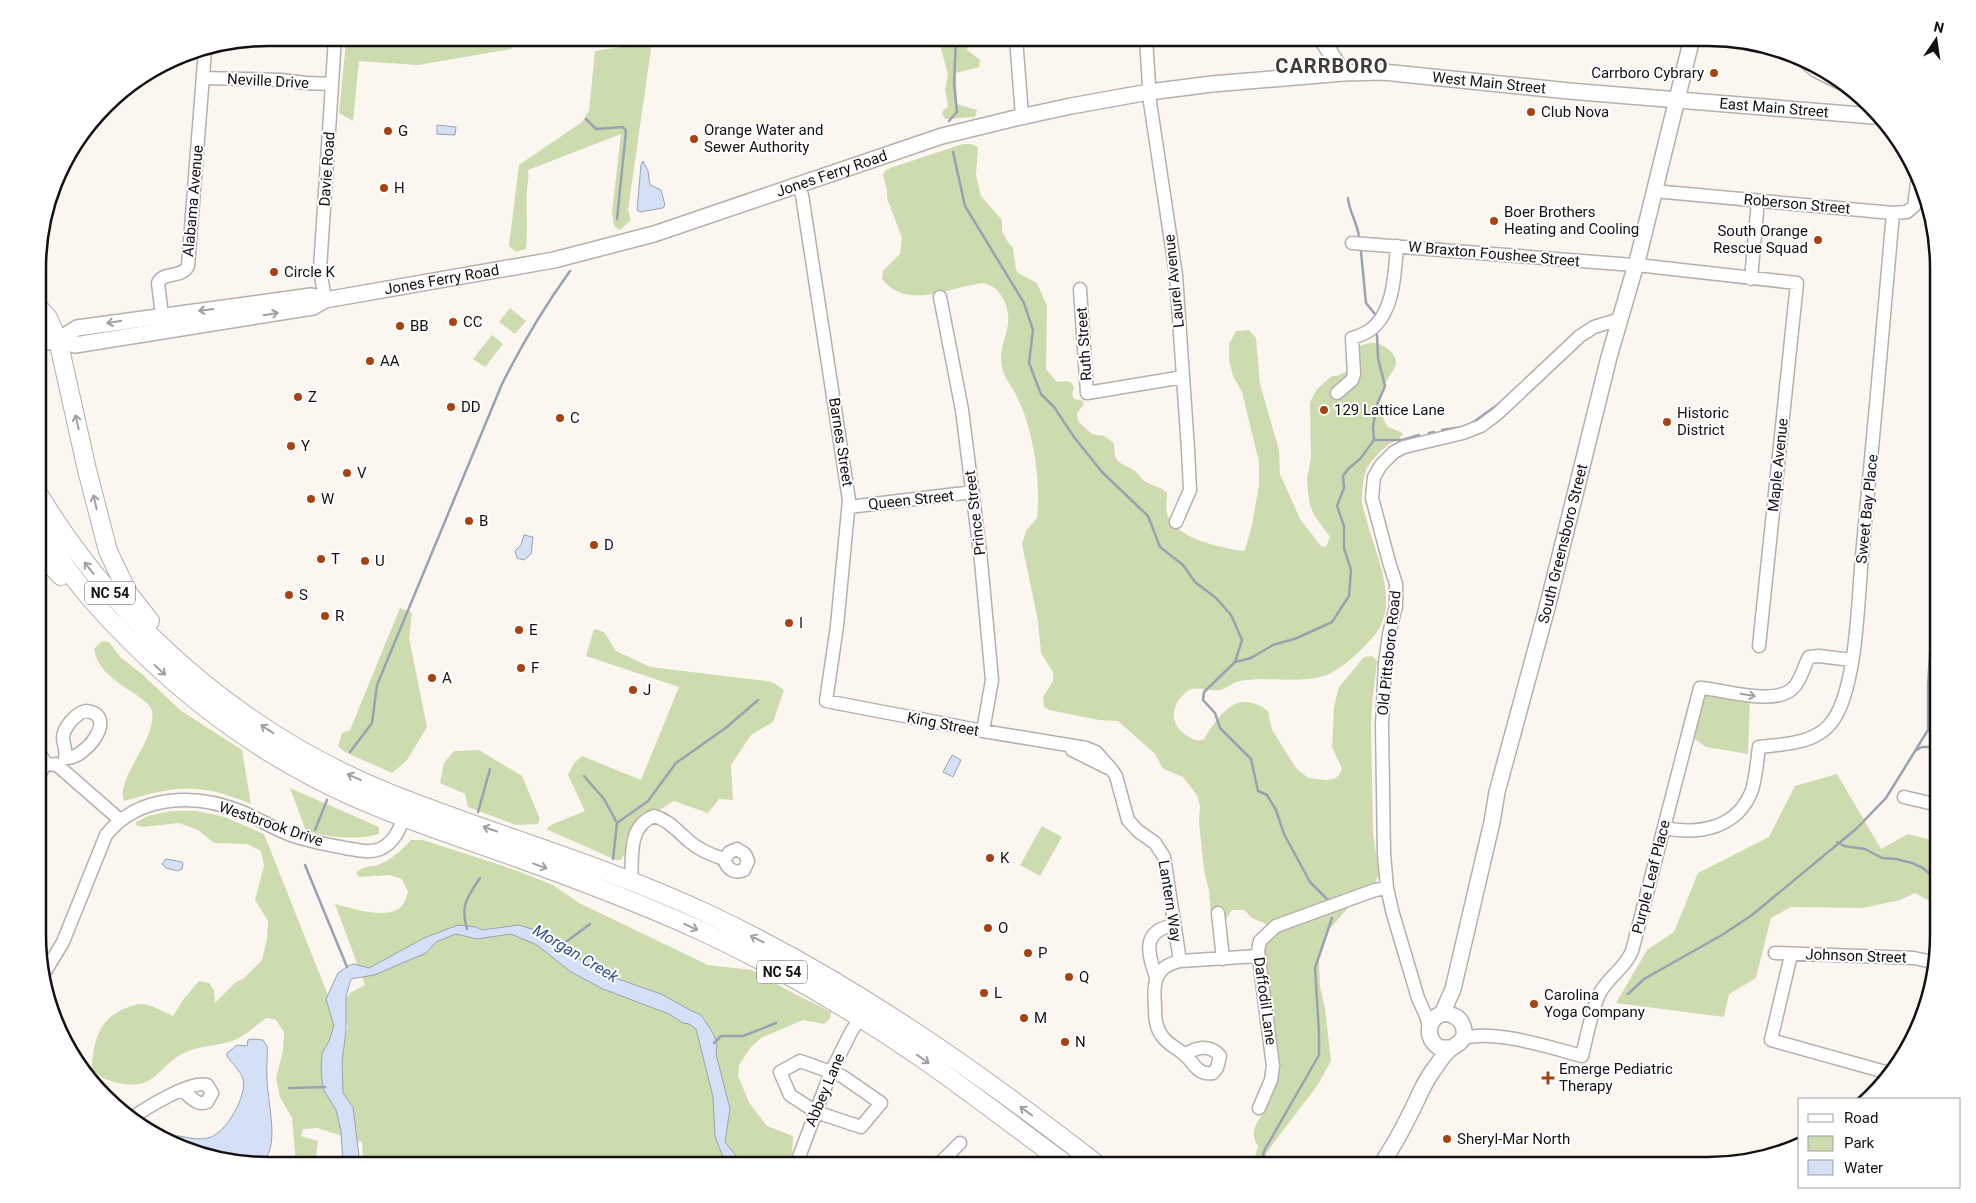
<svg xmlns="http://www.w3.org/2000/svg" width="1976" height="1203" font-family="Roboto,sans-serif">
<rect width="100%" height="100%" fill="#fcf6f1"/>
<path fill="#cddcae" d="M426,38H517V43L511,49L418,65L359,61L353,121L339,113L346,42L369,46Z
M938,38H969L967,50L980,60L979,67L956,73L957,104L977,110L975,117L945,119L942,114L943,110L947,108L948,105L945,90L948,74Z
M652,42L628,210L631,220L620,230L614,226L612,212L621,134L528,170C529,177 528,182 527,189C526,209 528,229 526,249L516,252L509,246L519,165L582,122L589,111L595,51Z
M963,144H971L978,147L976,175L981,196L1002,220V231L1008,242L1013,248L1016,269L1018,273L1037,283L1047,306L1046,369L1057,382L1067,381L1072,383L1074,388L1072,393L1074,399L1083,401L1084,404L1077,413L1078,421L1092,434L1104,436L1114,443C1114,466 1120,461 1135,471C1139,474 1142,480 1146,482C1153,487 1161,486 1167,493C1167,500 1165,510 1168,516C1176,538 1221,548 1243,551L1245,550L1252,525L1259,485V462L1242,392L1233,376L1229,360V344L1236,331L1249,330L1256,338L1260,384L1279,450L1280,474L1300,519L1321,546L1326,547L1330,537L1314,515L1310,505L1308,492L1307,479L1311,458L1310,402L1317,389L1332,376H1337L1348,371L1357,347C1361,346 1367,343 1371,343C1381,342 1397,352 1396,363C1395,369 1390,375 1387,380C1375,398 1378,410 1388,427L1401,432L1403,434C1399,441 1394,441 1388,445C1381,451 1369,462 1366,470C1363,480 1362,490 1362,500C1362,508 1366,515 1367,522C1377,558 1401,605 1373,637C1363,649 1341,670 1326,675C1299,685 1265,675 1236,682C1230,684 1226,689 1219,690C1211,692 1197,686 1189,690C1174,700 1168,718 1181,731C1188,737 1196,743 1204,739C1220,714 1236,688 1268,711L1272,730L1296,768L1308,778L1326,780L1334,779L1339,775L1342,769L1332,747L1334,706L1339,687L1364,657L1372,656L1377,661L1372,705L1371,726L1373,832L1379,874L1375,883L1348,908L1325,934L1319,961L1320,986L1325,1008L1331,1061L1317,1086L1272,1145L1266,1154L1265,1165H1250L1256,1154L1258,1146C1246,1128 1262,1120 1268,1104C1274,1092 1278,1079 1278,1066L1264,949L1267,927L1266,924L1252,918L1244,910H1232L1223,924L1214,922L1211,918L1209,890L1204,870L1199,822L1200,806L1197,795L1183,777L1166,770L1162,767L1155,754L1118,721L1099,720L1049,710L1044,707L1043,697L1053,681V672L1041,653L1038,621L1022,544L1026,531L1037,518C1041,482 1034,434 1019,401C1015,390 1004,379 1002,367C996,340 1019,327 1002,297C997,289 993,286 984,283C950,286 909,312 882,279L883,271L900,254L902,238L887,198V190L883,175L886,170L893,167Z
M510,308L526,321L515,334L499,322Z
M492,335L503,344L485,367L473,359Z
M400,608L412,613L409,638L427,727L407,760L392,773L345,752L338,746L342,733L350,730Z
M594,629L604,632L616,651L650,667L767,681L774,683L784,690L773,722L751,735L731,765L733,800L719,799L708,813L674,801L661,809L641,814L630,829L628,847L621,860H616L546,829L553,824L585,811L568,775L574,763L582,756L641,780L679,687L586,656Z
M102,641L109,642L120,657L142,674L180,710L242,750L251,804C197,782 178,786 124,801C123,798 122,793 123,790C127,766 156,737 152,711C148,694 99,683 94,649Z
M1703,689L1750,697L1748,754L1706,747L1691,736Z
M479,750L522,776L540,819L538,824L516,825L468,807L465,794L440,783L444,763L454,751Z
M1837,774L1881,849L1908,834L1938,842V906L1915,893L1900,900L1863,908L1791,907L1771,918L1756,978L1729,994L1724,1017L1616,1003L1647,950L1674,932L1698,873L1769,837L1795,786Z
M290,788L379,827V834C353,841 331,837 306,831Z
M171,811H197L225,817L264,834L345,1038L348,1026L346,1023V999L350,993L365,985L335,904C351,908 383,919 398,909C404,906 406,898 408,892L402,879L389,875L359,877L356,873C366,863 372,869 382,863C393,858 403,849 411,840H423L515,870L553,885L579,903L708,965L752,970L789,991L831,1012L830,1019L824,1024L803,1020L761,1038L751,1047L739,1065L738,1076L750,1104L767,1126L793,1136L792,1158L789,1165H331L335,1160L345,1154L363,1158L362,1142L317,1128L303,1129L301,1136L318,1141L315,1165H296L292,1118L280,1097L276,1078L283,1051L284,1032L276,1020L267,1018C258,1023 251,1031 242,1036C225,1047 202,1044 184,1053C156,1067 157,1091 118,1083C106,1080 100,1078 92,1068C93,1041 100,1016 129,1007C132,1006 137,1004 140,1004C151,1004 164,1012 173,1016L183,1000L199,981L209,983L214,990L215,1003L236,982L243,979L262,960L267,939L268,921L255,900L264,866L261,851L247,844L214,843L198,830L179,823L142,827L136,825V822L148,816Z
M1042,826L1062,837L1040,876L1020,865Z"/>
<path fill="#d3e0f6" stroke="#9aa2b1" d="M437,125L456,127L455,135L437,134Z
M643,161L648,171L650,185L661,190L665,205L663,208L640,212L637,210L641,165Z
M524,535L533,537L531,554L524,560L517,558L515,551L521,545Z
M952,755L961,760L953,777L943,772Z
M166,859L182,862L183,864L182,869L178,871L166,868L162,864Z
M458,925L476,927L482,930L519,925L535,930L564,953L595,965L601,973L661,994L690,1010L701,1015L713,1033L717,1044L716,1054L730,1109L725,1142L740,1161L741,1165H726L715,1136L713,1097L696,1029L689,1024L683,1023L669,1014L603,989L571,972L537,945L511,934L477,939L456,934L436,942L426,953L374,975L351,979L346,996V1031L342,1062L343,1093L353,1107L359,1156L357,1165H343L341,1131L336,1110L323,1089L321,1069L322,1054L329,1041L334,1026L326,999L338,973L348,966L354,964L369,968L424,938Z
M252,1039L263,1040L267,1046C268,1056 266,1067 267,1077C267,1100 278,1137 267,1156L247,1162L194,1153L162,1137C180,1132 191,1142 208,1138C225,1135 248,1095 243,1079C240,1070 232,1064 227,1056V1053L237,1045L247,1046L248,1040Z"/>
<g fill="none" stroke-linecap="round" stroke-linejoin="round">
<path stroke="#9aa2b1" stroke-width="2.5" d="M586,119L596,129L623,127L626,131L617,219
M949,121L957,112L954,84L956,38
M953,152L965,206L1024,303L1033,330L1029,363L1041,394L1054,407L1074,437L1102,472L1148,516L1160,547L1183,565L1195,582L1216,598L1231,615L1242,640L1235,662L1204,692L1203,700L1215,713L1220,728L1251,759L1258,791L1267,795L1276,810L1284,834L1310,882L1329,901
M1348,198C1349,212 1358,224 1359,237
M1361,252L1366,303L1375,314
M1472,423L1500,403
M1442,430L1462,427
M1429,433L1434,432
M1374,440H1402L1419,435
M1235,662L1251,658L1273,645L1297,638L1332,622L1349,596L1351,570L1344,548V526L1337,506L1344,488L1343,476L1348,469L1360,459L1374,440L1373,427L1376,407L1385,386L1378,358L1377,335
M1915,751L1922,747H1938
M350,752L372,723L377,685L502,384C522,344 544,307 570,271
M584,776L604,799L617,823
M478,812L490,769
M315,830L327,800
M1837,842L1844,846L1865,849L1882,858L1896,859L1912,863L1923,868L1938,881
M613,859L617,823L648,801L676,763L727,727L758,700
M305,865L347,967
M467,929C460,906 467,897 480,878
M555,950L590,924
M1628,994L1644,979L1722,935L1752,915L1856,829L1886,798L1928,730V685L1938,535
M714,1043L721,1036H743L776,1023
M289,1088L325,1087
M1261,1165L1264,1151L1319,1055V1032L1315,968L1332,918"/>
<g stroke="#b5b0ab" stroke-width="15">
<path id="minor" d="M1016,38L1022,116
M1146,38L1150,102L1176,275L1188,449L1190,490L1176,522
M1805,62L1816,71L1844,85
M203,78L281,80L306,83L332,84
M797,185L802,195L849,500L837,626L826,701L983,731L1086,748L1096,752L1112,770L1116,776L1128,820L1138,831L1155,843L1164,857L1180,961
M1654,191L1893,213L1907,212L1914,206L1917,183
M1352,243L1646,266L1797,283L1759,646
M1751,279L1758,201
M1080,289L1087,393L1183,377
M940,297L962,410L981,561L992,680L983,731
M325,300L320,269L335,38
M163,324L158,283C163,271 181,279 188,266L205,50
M1337,393L1352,380L1354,374L1352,338C1358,336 1365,334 1370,330C1394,313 1395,272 1397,246
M849,507L973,492
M86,711C120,715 85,760 65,758C67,750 63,745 63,737C64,727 76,713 86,711Z
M1072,750L1108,768
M39,752C43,759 46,767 56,764L120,820
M39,775L43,768V761
M1904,797L1938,805
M1664,828C1700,835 1738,828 1752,790C1756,777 1757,761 1759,747C1785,744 1818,744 1834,719C1857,684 1858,599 1862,556C1873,442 1883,327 1893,213
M631,880C633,856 627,827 654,816C669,820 678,832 689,841C699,850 711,855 724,859C727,869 734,874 744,870L748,861L745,854L737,849L730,852L724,859
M1218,913L1223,959
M1775,953L1914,958L1928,961L1935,966
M1791,955L1771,1040L1889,1073
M43,975L63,942L106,835C139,794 196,793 242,812C257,818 271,827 286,833C305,841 325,844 345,848C357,850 371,854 382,848C394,842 399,830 404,818
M1156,977C1147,951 1142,931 1174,925
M1429,1029L1427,1018L1418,998L1393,914L1387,888L1384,854L1382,725L1385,663L1389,634L1396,606V584L1389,562L1372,498L1374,477L1381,465L1394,452L1404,447L1463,433L1481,426L1497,414L1580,336L1594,327L1620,319
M1462,1039C1491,1028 1552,1048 1582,1056C1586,1040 1593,1003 1601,991C1610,976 1625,968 1632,951L1700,688C1724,689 1778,708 1795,686C1802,677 1804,666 1809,657L1819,656L1852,660
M1185,1055C1196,1047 1210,1044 1220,1056L1217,1068L1213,1073C1198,1075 1195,1065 1186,1056C1178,1048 1168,1045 1162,1036C1155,1026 1155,1017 1155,1006C1153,983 1154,967 1180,961L1258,956
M800,1061L842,1076L881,1103L861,1127L816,1112L790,1095L780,1072Z
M1259,1108L1271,1080L1273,1066L1258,951L1260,941L1276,926L1375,890L1387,888
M132,1118C146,1108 191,1080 207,1085L212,1093L207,1102C196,1106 191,1096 182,1091
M796,1165L831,1072L851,1032L860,1018
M938,1165L960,1143"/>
</g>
<g stroke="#b5b0ab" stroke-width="18">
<g id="major">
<path d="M1321,38L1343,73"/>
<path id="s1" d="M58,340L75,345L313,307L325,300L554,260L654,234L942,136L1016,118L1071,106L1149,92L1212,84L1343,73L1383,72L1569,91L1873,116"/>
<path d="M39,343L58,340L77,328L311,296L325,300"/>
<path id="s2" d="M1442,1014L1453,989L1492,822L1497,792L1547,608L1609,357L1639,254L1692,38"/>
<path d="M1381,1165C1392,1148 1402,1131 1411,1112C1418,1099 1423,1084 1432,1072C1437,1065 1442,1057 1448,1051C1454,1045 1462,1044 1464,1035C1465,1027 1461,1019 1454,1016C1434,1005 1418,1035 1440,1048H1450"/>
</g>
</g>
<g stroke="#b5b0ab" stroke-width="20">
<path id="highway" d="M39,308L48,318L58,340L87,470L108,551L128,593L150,621
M39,495C120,628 245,735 389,793C494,835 603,865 706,913C847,979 976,1070 1098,1165
M39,528C55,552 71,576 90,598C163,681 252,752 354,797C401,818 450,834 498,851C566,875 633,900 699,930C777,966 852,1010 923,1059C972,1093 1019,1130 1067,1165
M39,553L61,576"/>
</g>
<use href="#minor" stroke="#fff" stroke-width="12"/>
<use href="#major" stroke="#fff" stroke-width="15"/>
<use href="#highway" stroke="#fff" stroke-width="18"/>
</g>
<defs><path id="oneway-shaft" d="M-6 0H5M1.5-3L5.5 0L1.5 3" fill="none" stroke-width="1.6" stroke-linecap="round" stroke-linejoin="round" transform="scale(1.25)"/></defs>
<g stroke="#a1a09f">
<use href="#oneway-shaft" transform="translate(206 310) rotate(173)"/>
<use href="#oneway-shaft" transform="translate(271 314) rotate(-9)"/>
<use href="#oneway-shaft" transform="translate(114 322) rotate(171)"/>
<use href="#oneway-shaft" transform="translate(77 422) rotate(-103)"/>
<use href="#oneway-shaft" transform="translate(95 502) rotate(-103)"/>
<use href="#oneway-shaft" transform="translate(89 568) rotate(-128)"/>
<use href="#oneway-shaft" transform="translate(160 670) rotate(42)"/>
<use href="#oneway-shaft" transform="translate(1748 695) rotate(10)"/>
<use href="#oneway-shaft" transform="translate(267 729) rotate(-147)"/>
<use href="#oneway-shaft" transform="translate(354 777) rotate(-155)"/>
<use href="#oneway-shaft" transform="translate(490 829) rotate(-161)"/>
<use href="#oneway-shaft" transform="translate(540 866) rotate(20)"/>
<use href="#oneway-shaft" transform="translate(691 927) rotate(24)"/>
<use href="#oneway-shaft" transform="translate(757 939) rotate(-153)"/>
<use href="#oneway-shaft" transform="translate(923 1059) rotate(35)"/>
<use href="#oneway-shaft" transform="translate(1026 1111) rotate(-144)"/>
</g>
<g fill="#a74212" stroke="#fff" stroke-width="2">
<circle cx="1714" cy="73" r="5"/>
<circle cx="1531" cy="112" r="5"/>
<circle cx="388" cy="131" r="5"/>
<circle cx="694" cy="139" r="5"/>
<circle cx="384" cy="188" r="5"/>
<circle cx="1494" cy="221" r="5"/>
<circle cx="1818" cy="240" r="5"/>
<circle cx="274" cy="272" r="5"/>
<circle cx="453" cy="322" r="5"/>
<circle cx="400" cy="326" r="5"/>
<circle cx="370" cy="361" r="5"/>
<circle cx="298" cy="397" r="5"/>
<circle cx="451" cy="407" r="5"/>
<circle cx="1324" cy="410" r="5"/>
<circle cx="560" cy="418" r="5"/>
<circle cx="1667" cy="422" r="5"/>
<circle cx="291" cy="446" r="5"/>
<circle cx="347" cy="473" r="5"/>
<circle cx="311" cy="499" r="5"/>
<circle cx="469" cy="521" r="5"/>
<circle cx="594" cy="545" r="5"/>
<circle cx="321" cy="559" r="5"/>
<circle cx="365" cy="561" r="5"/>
<circle cx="289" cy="595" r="5"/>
<circle cx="325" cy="616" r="5"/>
<circle cx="789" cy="623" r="5"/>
<circle cx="519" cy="630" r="5"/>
<circle cx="521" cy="668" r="5"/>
<circle cx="432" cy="678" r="5"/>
<circle cx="633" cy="690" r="5"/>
<circle cx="990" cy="858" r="5"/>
<circle cx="988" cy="928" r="5"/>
<circle cx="1028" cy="953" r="5"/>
<circle cx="1069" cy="977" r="5"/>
<circle cx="984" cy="993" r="5"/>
<circle cx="1534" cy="1004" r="5"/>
<circle cx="1024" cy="1018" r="5"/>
<circle cx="1065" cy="1042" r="5"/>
<path d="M1545.5 1070.5h5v5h5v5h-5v5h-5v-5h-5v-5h5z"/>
<circle cx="1447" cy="1139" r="5"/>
</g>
<g text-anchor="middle" stroke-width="4" stroke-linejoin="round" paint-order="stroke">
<g fill="#fff" stroke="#5a5958" stroke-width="1">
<rect x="85" y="581.5" width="50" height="23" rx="4"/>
<rect x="757" y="960.5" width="50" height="23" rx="4"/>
</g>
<g font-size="14" font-weight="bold" fill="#141210">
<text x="110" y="598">NC 54</text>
<text x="782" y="977">NC 54</text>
</g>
<g font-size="15" fill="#141210" stroke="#fff" text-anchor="start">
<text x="1704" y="78" text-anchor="end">Carrboro Cybrary</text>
<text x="1541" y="117">Club Nova</text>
<text x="704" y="135">Orange Water and<tspan x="704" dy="17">Sewer Authority</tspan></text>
<text x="398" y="136">G</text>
<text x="394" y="193">H</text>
<text x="1504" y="217">Boer Brothers<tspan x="1504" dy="17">Heating and Cooling</tspan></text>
<text x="1808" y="236" text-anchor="end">South Orange<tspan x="1808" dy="17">Rescue Squad</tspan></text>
<text x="284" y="277">Circle K</text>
<text x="463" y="327">CC</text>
<text x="410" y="331">BB</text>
<text x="380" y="366">AA</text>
<text x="308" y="402">Z</text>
<text x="461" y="412">DD</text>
<text x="1334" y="415">129 Lattice Lane</text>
<text x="1677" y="418">Historic<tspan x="1677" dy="17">District</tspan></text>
<text x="570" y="423">C</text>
<text x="301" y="451">Y</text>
<text x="357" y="478">V</text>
<text x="321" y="504">W</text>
<text x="479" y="526">B</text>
<text x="604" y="550">D</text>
<text x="331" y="564">T</text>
<text x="375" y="566">U</text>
<text x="299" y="600">S</text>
<text x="335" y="621">R</text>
<text x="799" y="628">I</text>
<text x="529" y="635">E</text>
<text x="531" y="673">F</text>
<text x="442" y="683">A</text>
<text x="643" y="695">J</text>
<text x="1000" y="863">K</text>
<text x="998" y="933">O</text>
<text x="1038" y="958">P</text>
<text x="1079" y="982">Q</text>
<text x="994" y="998">L</text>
<text x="1544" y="1000">Carolina<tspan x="1544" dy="17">Yoga Company</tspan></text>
<text x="1034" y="1023">M</text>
<text x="1075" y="1047">N</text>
<text x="1559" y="1074">Emerge Pediatric<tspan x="1559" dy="17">Therapy</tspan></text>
<text x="1457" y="1144">Sheryl-Mar North</text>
</g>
<g font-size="15" fill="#141210" stroke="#fff">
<text transform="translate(268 81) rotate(3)" y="5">Neville Drive</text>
<text dy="5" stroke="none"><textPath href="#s1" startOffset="1466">West Main Street</textPath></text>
<text dy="5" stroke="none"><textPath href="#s1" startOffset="1752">East Main Street</textPath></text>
<text transform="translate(327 169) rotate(-86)" y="5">Davie Road</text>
<text dy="5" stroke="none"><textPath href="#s1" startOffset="796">Jones Ferry Road</textPath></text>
<text transform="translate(193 201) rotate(-85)" y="5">Alabama Avenue</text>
<text transform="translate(1797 204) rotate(5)" y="5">Roberson Street</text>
<text transform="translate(1494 254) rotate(5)" y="5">W Braxton Foushee Street</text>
<text dy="5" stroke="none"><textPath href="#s1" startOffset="391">Jones Ferry Road</textPath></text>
<text transform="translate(1174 281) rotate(-96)" y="5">Laurel Avenue</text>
<text transform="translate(1084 344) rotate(-94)" y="5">Ruth Street</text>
<text transform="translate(841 442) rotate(81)" y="5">Barnes Street</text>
<text transform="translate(1778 465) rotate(-84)" y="5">Maple Avenue</text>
<text transform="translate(911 500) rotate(-6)" y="5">Queen Street</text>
<text transform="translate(1867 509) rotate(-84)" y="5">Sweet Bay Place</text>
<text transform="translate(975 513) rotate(-97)" y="5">Prince Street</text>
<text dy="5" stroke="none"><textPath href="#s2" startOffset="486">South Greensboro Street</textPath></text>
<text transform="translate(1389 653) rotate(-84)" y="5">Old Pittsboro Road</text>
<text transform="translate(943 724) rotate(11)" y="5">King Street</text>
<text transform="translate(271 824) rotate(19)" y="5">Westbrook Drive</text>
<text transform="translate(1651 877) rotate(-76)" y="5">Purple Leaf Place</text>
<text transform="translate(1170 901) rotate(81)" y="5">Lantern Way</text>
<text transform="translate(1856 956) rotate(2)" y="5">Johnson Street</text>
<text transform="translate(1265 1001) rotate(82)" y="5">Daffodil Lane</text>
<text transform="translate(825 1090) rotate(-67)" y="5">Abbey Lane</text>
</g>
<g font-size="16" font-style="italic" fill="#305291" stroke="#fff">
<text transform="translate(576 953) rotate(31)" y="6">Morgan Creek</text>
</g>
<g font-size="20" font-weight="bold" letter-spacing="1" fill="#403c38" stroke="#fff">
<text x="1332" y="73">CARRBORO</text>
</g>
</g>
<path d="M0 0H1976V1203H0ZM268 46H1708A222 222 0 0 1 1930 268V935A222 222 0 0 1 1708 1157H268A222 222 0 0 1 46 935V268A222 222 0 0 1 268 46Z" fill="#fff" fill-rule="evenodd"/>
<path fill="none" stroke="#141210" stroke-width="2.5" d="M268 46H1708A222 222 0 0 1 1930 268V935A222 222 0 0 1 1708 1157H268A222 222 0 0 1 46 935V268A222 222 0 0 1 268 46Z"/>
<rect x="1798" y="1098" width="162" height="90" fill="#ffffff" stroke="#a1a09f"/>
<rect x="1808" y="1114" width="25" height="8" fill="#ffffff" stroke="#a1a09f"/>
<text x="1844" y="1123" font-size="15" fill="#141210">Road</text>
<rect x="1808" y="1136" width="25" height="15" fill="#cddcae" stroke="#a1a09f"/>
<text x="1844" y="1148" font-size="15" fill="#141210">Park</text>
<rect x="1808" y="1160" width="25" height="15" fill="#d3e0f6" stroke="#a1a09f"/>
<text x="1844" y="1173" font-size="15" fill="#141210">Water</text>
<g transform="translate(1936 40) rotate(13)" stroke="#ffffff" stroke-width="4" paint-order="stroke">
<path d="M0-4L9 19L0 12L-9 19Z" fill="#141210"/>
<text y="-8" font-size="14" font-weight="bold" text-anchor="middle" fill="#141210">N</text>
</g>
</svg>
